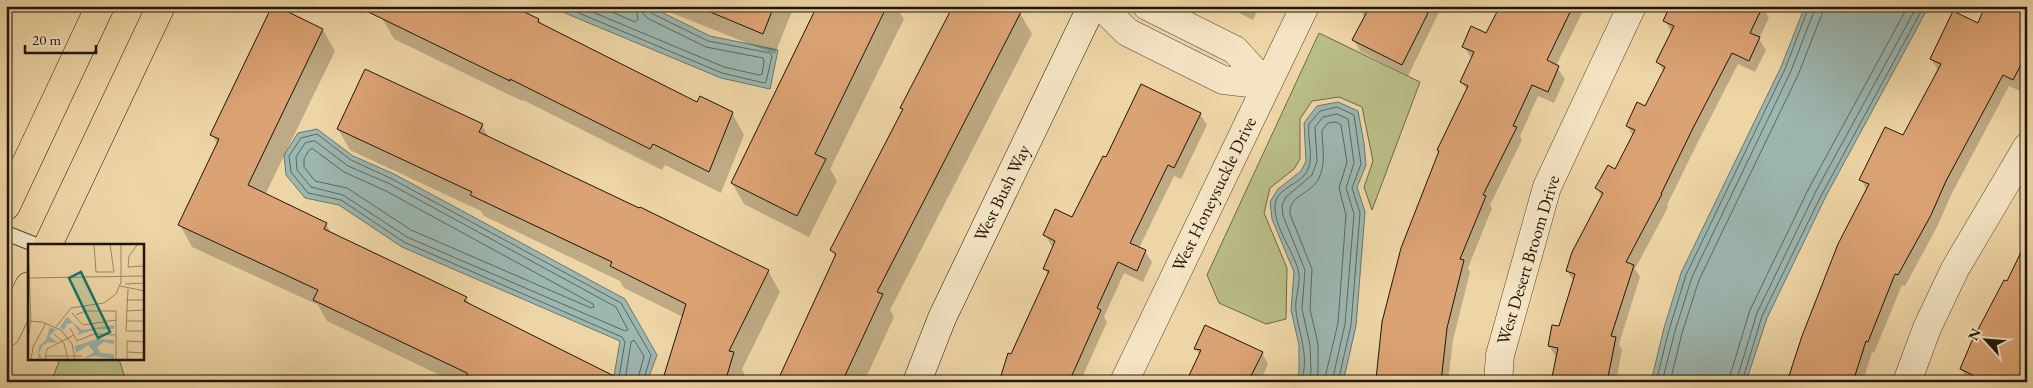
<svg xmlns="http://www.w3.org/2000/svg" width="2033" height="388" font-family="'EB Garamond',serif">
<rect width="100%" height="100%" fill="#eed5a5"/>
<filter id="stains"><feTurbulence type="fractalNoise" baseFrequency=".004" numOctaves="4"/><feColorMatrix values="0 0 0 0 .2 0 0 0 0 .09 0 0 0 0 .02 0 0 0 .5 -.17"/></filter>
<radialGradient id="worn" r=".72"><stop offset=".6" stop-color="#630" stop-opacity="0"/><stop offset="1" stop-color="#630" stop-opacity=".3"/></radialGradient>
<path fill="#b9bd86" stroke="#6c6948" d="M1319,33L1420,82L1372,210L1364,187L1373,161L1362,107L1339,97L1312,101L1300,119V159L1294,169L1270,188L1264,213L1287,268L1286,319L1266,324L1219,303L1207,275Z
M60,359H119L124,375L120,382H51Z"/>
<path fill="#9cb6b0" stroke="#6a766e" d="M548,6H649L710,36L778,50L770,89L721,78Z
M1805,6H1929L1826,196L1767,318L1746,382H1651L1664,328L1681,273L1781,67Z
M1338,102L1358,111L1364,143L1366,165L1357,187L1365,212L1356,326L1343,382H1296L1299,372V345L1291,310L1294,272L1272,219L1270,202L1278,189L1301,171L1306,161L1304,123L1317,106Z
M317,129L353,156L394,174L625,299L657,355L647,382H613L620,341L402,247L339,205L305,198L286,175L284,155L298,133Z"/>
<path fill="#0003" d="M347,6H366L363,14Z
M510,6L539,20L541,25L698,103L732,113L744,135L721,193L665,165L662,170L523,100L522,101L394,39L382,18Z
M654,6H794L775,54Z
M818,6H896L904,19L830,169L837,181L809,237L744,204L732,183Z
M1225,6H1259L1253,20Z
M1359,6H1442L1408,76L1360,51L1354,40L1365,18Z
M1501,6H1579L1582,13L1556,66L1565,79L1554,103L1538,96L1520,136L1522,140L1490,205L1492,208L1468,268L1470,272L1453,340L1448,382H1379L1377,378L1439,153L1438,150L1467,91L1462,82L1472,59L1464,47L1487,35Z
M2027,6V77L2020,91L2009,86L1952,193L1937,227L1905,286L1902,285L1874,353L1872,352L1863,382H1789L1867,191L1861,180L1903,137L1938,70L1931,59L1978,25Z
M1762,7L1769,18L1759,39L1766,50L1755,72L1738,64L1698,142L1667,205L1668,207L1635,269L1640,277L1619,344L1622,350L1616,382H1552L1557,358L1549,346L1559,327L1574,282L1567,271L1602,198L1597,188L1616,171L1633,136L1627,126L1645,108L1664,72L1658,62L1671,32L1665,20Z
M1020,13L1032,34L890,310L894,317L864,382H778L836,258L832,250L904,111L902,108Z
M323,30L335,51L265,195L326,224L332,234L466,298L471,306L615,382H454L327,321L318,305L192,247L180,225L218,145L212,135Z
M1200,114L1207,125L1181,179L1174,176L1139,248L1145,251L1152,262L1143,282L1124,273L1104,317L1107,322L1080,382H1001L1048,275L1044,268L1053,248L1045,235L1073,218L1106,159Z
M482,125L490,139L768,271L780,292L742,369L745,375L743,382H663L683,317L624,288L620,281L484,216L481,211L350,150L338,129Z
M2007,283L1971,382L1968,380L1961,369Z
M1196,349L1262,353L1268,364L1260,382H1187L1200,356Z"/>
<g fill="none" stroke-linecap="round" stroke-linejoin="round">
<path stroke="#5e665e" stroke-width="1" d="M562,6L722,73L764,83L766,82L772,56L770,53L708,41L651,13L648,6
M578,6L724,67L759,75L762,74L764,61L763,58L706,47L647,18L643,13L642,6
M598,6L635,22L638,19L635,6
M315,141L348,166L390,184L616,307L628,330L625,331L407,237L343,195L311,187L297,170L296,157L305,143Z
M313,149L344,172L386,191L593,304L594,307L591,308L411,230L347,188L315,181L304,167V159L309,150Z
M619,377L625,342L622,337L404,242L341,200L308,193L291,172L289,156L301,138L317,134L351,160L392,179L621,303L651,355L643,382
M625,380L631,342L634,340L644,356L637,382
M1301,382C1310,357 1299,335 1296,311C1294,298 1302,282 1298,269C1292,249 1274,227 1275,205C1276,189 1299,184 1306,173C1315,159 1307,140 1309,124L1320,111L1337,107L1354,115L1361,164L1352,188L1360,213L1351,325L1338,382
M1308,382L1311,372L1310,345L1302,309L1305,270L1283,216L1282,205L1286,197L1312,175L1317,161L1315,127L1323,117L1337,114L1348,119L1354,163L1346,188L1354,214L1345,324L1332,382
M1316,382L1318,372V344L1310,309L1312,269L1290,214C1288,196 1310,194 1318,180C1327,163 1322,148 1322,130L1328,123L1336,122L1341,125L1347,162L1339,188L1346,215L1338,323L1324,382
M1656,382L1669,330L1686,275L1785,69L1809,6
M1662,382L1675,331L1692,277L1791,71L1816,6
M1670,382L1682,333L1699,280L1798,75L1822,14L1823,6
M1728,382L1750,310L1809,188L1908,6
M1736,382L1757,313L1816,191L1917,6
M1742,382L1762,316L1822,194L1924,6"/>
</g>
<path fill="#dba273" stroke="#1f150b" d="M272,6H276L323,29L248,185L327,223L324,229L467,297L464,301L626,382H481L467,375V373L313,300L318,290L178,225L219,139L210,135Z
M356,6H512L539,19L538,22L697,102L700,96L733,112L709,172L653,144L650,149L510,79V81Z
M696,6H774L763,34Z
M817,6H887L815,154L826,159L797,216L731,183Z
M953,6H1011L1021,12L877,292L883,294L842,382H777L836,254L830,250L903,109L900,108Z
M1370,6H1414L1428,13L1402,65L1352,40Z
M1500,6H1573L1547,60L1559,66L1548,92L1532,85L1513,126L1517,127L1483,195L1486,196L1460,259L1464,260L1447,328L1441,382H1402L1376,379L1382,322L1401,248L1439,151L1437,150L1468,86L1460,82L1474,52L1462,47L1471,26L1486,33Z
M1670,6H1763L1750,33L1760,37L1749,61L1732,53L1692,130L1661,194H1662L1626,262L1634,265L1611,336L1616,337L1607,382H1575L1552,377L1558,348L1548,346L1552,325L1559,326L1575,274L1566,271L1572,252L1603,193L1595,188L1608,165L1615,169L1635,130L1626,126L1637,102L1645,106L1665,67L1656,62L1674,26L1663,21Z
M1985,6H2027V53L2013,80L2003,75L1946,181L1931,215L1898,275L1895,274L1868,342L1866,341L1853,382H1787L1802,336L1838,244L1869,184L1859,180L1885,127L1903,135L1941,64L1930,59L1953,11L1978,23Z
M365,69L483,124L479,132L639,208L640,207L769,270L729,351L734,352L725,382H662L686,304L610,266L612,262L470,195L472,192L337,129Z
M1141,84L1201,113L1174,168L1168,165L1130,243L1146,250L1137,271L1118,262L1097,308L1101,310L1069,382H999L1008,353L1011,354L1049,271L1043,269L1055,241L1043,235L1055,209L1072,217L1103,156L1106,157Z
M2027,240V382H1970L1973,375L1960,369L1971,343L2004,280L2007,281Z
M1205,325L1263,352L1248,382H1186L1201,350L1194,349Z"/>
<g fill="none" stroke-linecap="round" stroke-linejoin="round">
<g stroke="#534532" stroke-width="16">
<path id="lane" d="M6,233L36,245"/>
</g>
<g stroke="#534532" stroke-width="29">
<path id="street" d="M1101,6L1127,32L1223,80L1267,85
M1147,6L1235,50L1267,85
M1124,382L1305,6
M1498,382L1500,355L1547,187L1632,6
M1907,382L1927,328L1955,269L2027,147"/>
</g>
<g stroke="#1f150b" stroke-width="29">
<path id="secondary" d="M917,382L942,318L1092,6"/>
</g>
<g stroke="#1f150b" stroke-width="29">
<path id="primary" d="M6,206L100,6
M48,245L161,6
M6,333L29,286"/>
</g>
<use href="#lane" stroke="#f4e4c4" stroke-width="14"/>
<use href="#street" stroke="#f4e4c4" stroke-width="28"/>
<use href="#secondary" stroke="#f4e4c4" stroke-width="28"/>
<use href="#primary" stroke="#eed5a5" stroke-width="28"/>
</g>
<g text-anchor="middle" stroke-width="4" stroke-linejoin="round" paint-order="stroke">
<g font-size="18" fill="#1f150b" stroke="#f4e4c4">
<text transform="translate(1002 193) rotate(-64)" y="6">West Bush Way</text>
<text transform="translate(1214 194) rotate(-64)" y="6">West Honeysuckle Drive</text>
<text transform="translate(1528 260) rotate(-73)" y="6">West Desert Broom Drive</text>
</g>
</g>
<g transform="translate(28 244)">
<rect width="116" height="116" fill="#eed5a5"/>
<path d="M39,73L54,86L86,81V85H69L49,91L51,88L45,79L39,80L36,86L32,83ZM22,83L28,86L21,92L30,99L21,98L15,101L11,109L14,114H10L11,102L18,96ZM69,95L86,96V100L76,98L69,103L73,109L86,110V115L67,112L55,115L66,108L60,101L48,109L47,102Z" fill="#9cb6b0"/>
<path fill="none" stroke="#9b8867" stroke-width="1" d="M66,0L68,28H86L82,0M110,0L101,12L100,23L117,22M0,34L117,32M97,40L117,39M92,42L117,47M100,45L98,87H117M98,56H117M98,67L117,66M44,69L55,81L88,76M48,71L57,67H88V116M0,77L14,78L33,86L44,100L47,116M98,77H117M28,83L43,64L76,59L88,50L93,38V0M42,84L49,97L66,90L88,91M26,90L36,99L40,116M0,96L3,77L0,0M99,108L117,109M17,112H54M3,116L5,103L18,79M17,116L19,105L46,91M99,116V97L117,98"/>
<path fill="#0f766e" fill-opacity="0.15" stroke="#0f766e" stroke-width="2.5" d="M53,28L82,88L70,94L41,34Z"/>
<rect width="116" height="116" fill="none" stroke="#1f150b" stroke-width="2.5"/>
</g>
<rect width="2033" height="388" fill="none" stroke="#eed5a5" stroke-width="25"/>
<rect x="8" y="8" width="2018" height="373" fill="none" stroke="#1f150b" stroke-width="2.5"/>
<rect x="12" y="12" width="2008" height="363" fill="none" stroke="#1f150b"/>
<g transform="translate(1986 340) rotate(296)" stroke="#f4e4c4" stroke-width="4" paint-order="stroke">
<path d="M0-4L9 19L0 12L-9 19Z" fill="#1f150b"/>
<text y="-8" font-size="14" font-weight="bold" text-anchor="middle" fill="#1f150b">N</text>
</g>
<path d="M25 45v8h71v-8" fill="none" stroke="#1f150b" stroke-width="2.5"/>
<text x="32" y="45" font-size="15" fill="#1f150b" stroke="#f4e4c4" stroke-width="4" paint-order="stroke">20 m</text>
<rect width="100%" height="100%" filter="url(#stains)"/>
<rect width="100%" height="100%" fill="url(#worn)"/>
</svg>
